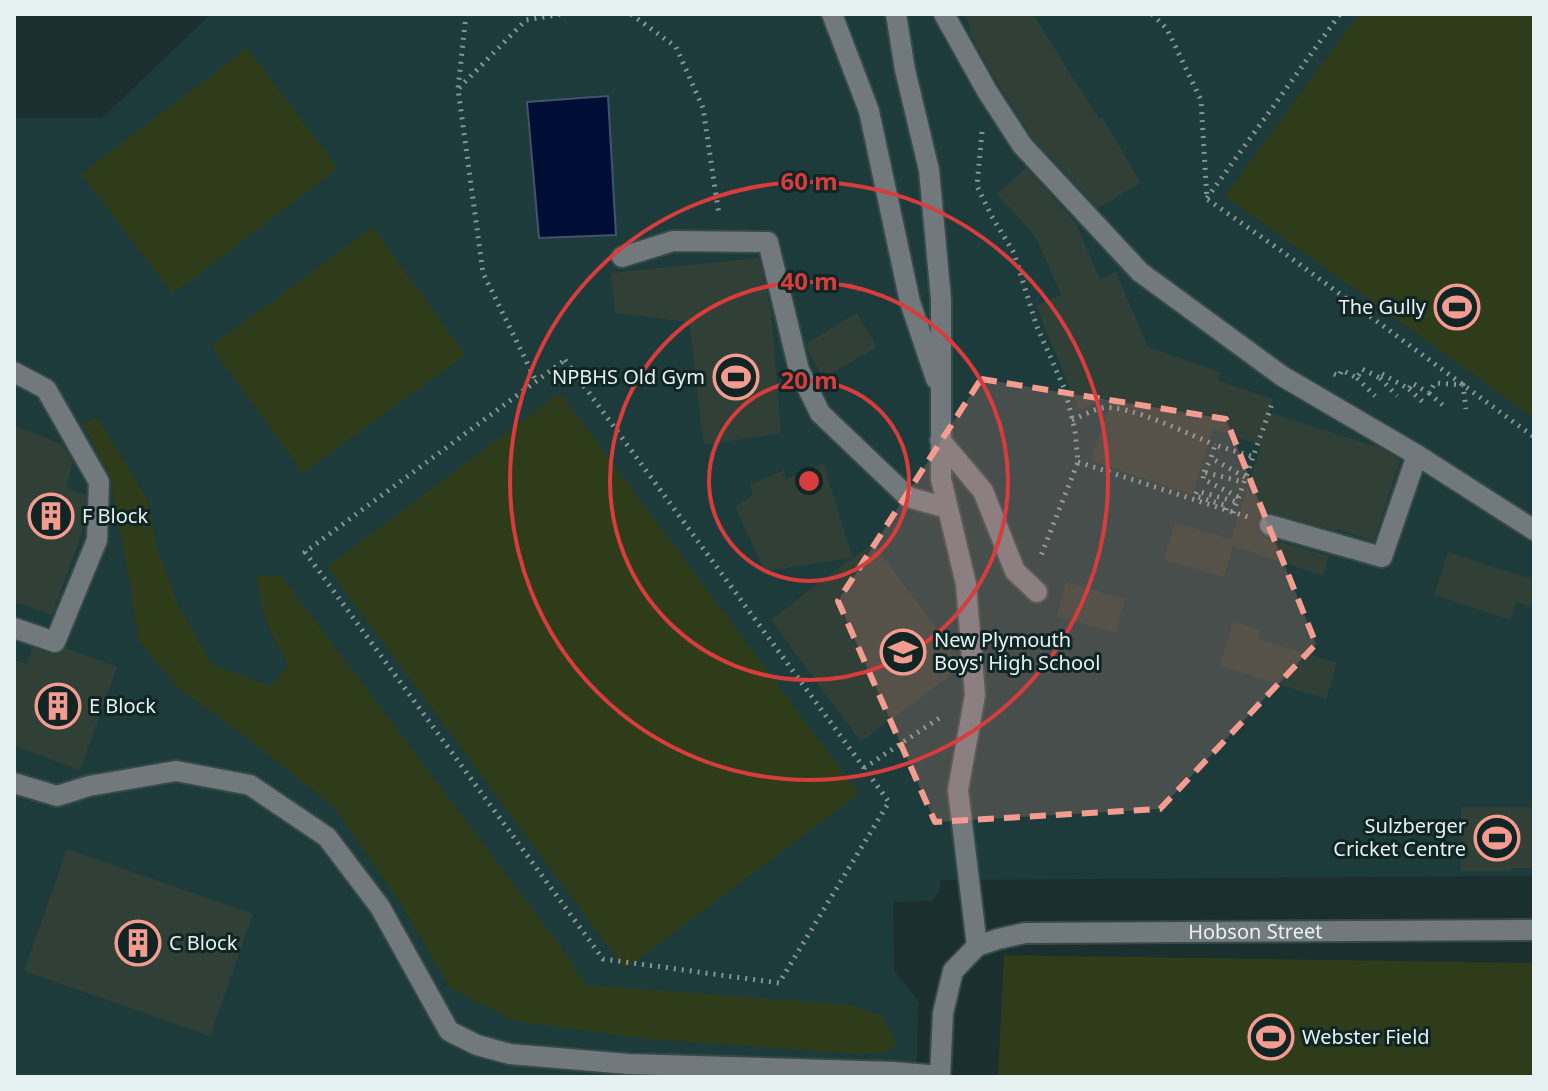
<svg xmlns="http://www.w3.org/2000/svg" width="1548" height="1091" font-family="'Noto Sans',sans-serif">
<rect width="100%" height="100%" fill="#1b2f2f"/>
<path fill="#1d3b3a" d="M211,14H1534V876L941,880L940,890L932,901L893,902L894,970L919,1002L917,1031V1077H14V118H102Z"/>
<path fill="#2f3c19" d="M1359,14H1534V418L1225,196Z
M247,48L338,168L173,294L81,174Z
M373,227L465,355L303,473L211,346Z
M560,393L859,794L625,969L327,567Z
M97,417L148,501L157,548L179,607L212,665L271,686L288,666L265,619L256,576H281L561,947L586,985L848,1005L882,1016L897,1045L886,1052L861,1054L650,1039L516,1021L450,988L401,904L334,807L237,730L180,690L138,640L132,594L110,478L83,424Z
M1004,955L1534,963V1077H998Z"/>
<path fill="#000e35" stroke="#45526e" stroke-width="2" d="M608,96L616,235L539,238L527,102Z"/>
<path fill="#304037" d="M963,14H1033L1099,119L1102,117L1141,183L1098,208L1032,137L998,84L968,30L971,27Z
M1026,168L1075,222L1100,279L1116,272L1148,347L1220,372L1217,380L1273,399L1268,412L1380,448L1400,460L1374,541L1338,529L1337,531L1268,512L1262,515L1258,521L1257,527L1260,533L1266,538L1329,556L1323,576L1233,546L1224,577L1164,560L1175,523L1231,539L1261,446L1213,429L1192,495L1090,460L1114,395L1079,409L1036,306L1061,295L1036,237L997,194Z
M759,258L771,310L781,433L704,445L689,322L615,313L611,273Z
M857,313L877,347L824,378L808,352L806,344Z
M14,426L62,444L73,463L66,488L86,495L84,527L52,615L14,601Z
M823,463L853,558L873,543L959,659L960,668L861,742L771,620L852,558L765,571L735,507L753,495L750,485L784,470L785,480Z
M1448,552L1534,580V608L1516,602L1510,620L1434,595Z
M1066,582L1125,599L1115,633L1057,616Z
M1233,622L1261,630L1259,639L1337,663L1326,699L1220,666Z
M32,648L56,655L62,653L66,648L117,667L80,770L14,746V660L27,664Z
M1461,807H1534V868H1511V871H1461Z
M67,849L253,914L210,1036L24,971Z"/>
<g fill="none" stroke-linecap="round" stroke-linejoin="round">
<g stroke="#374a4a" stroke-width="24">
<g id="minor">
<path d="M832,14L869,111L910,302L936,379"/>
<path d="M896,14L905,70L929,170L941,299V479L966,584L975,695L958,790L977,946"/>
<path d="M944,14L987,91L1022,145L1140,272L1282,376L1417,455L1534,530"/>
<path d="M622,257L673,241L768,242L799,370L820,413L908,497L947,508"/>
<path d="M14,372L46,389L99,482L97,540L55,642L14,628"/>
<path d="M940,440L983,491L1015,571L1037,592"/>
<path d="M1270,525L1382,557L1417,455"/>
<path d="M14,783L57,796L89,786L176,771L250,785L327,837L380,907L449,1031L477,1045L510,1054L628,1064L893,1072L940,1076"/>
<path id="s1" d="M940,1077L943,1013L953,971L977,946L998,939L1025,933L1534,930"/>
</g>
</g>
<path stroke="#869696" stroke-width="5" stroke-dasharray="2 6" stroke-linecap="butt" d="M466,14L458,89L483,273L536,381
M631,14L676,47L703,108L719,215
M1152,14L1167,29L1201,100L1207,199L1280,250L1534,437
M459,88L526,20L562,14
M982,132L977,186L991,215L1014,253L1037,327L1065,390L1075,430L1078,462L1040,558
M1207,198L1340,14
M565,360L889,802L779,983L603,959L305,552Z
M1334,374L1339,376L1342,370L1357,378L1362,369L1380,378L1382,374L1409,389L1412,383L1429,393L1435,383L1463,385L1466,409
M1357,378L1375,396
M1380,378L1397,396
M1409,389L1426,405
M1429,393L1446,408
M1072,420C1082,416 1092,410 1102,408C1126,403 1191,435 1215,445
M1078,462L1248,517
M1204,472L1211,458
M1245,477L1211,458L1215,445L1254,457
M1238,497L1203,479L1204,472L1243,482
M1226,510L1227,506L1195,496L1197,491L1237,502
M1233,513L1273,401
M864,768L944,715"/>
<use href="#minor" stroke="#71797d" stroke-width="20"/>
</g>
<path fill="#f59c91" fill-opacity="0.2" stroke="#f59c91" stroke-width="6" stroke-dasharray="16 10" stroke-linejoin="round" d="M981,379L1226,419L1316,644L1160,809L935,822L838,601Z"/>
<g fill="none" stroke="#d83c3c" stroke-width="4">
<circle cx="809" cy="481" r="100"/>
<circle cx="809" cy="481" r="199"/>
<circle cx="809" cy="481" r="299"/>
</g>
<defs>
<g id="stadium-ring" transform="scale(2.3)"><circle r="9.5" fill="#112525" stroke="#f59c91" stroke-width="1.5"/><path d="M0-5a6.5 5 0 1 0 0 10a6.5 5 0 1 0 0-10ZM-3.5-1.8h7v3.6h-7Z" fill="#f59c91"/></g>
<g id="building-ring" transform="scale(2.3)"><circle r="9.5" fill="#112525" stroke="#f59c91" stroke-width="1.5"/><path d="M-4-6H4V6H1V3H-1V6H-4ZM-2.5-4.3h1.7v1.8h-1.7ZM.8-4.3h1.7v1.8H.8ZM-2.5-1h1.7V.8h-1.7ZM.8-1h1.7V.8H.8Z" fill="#f59c91"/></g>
<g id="school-ring" transform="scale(2.3)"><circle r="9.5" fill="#112525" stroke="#f59c91" stroke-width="1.5"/><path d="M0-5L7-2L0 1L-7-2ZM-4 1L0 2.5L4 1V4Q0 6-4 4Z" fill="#f59c91"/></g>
</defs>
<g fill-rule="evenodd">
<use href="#stadium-ring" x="1457" y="307"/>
<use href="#stadium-ring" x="736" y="377"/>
<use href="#building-ring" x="51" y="516"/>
<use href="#school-ring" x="903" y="652"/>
<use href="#building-ring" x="58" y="706"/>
<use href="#stadium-ring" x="1497" y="838"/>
<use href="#building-ring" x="138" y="943"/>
<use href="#stadium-ring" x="1271" y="1037"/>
</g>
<g text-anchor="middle" stroke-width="6" stroke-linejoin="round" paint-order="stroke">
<g font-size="20" fill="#e6f2f2" stroke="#112525" text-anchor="start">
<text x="1426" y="314" text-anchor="end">The Gully</text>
<text x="705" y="384" text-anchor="end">NPBHS Old Gym</text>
<text x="82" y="523">F Block</text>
<text x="934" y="647">New Plymouth<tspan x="934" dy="23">Boys' High School</tspan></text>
<text x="89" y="713">E Block</text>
<text x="1466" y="833" text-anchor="end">Sulzberger<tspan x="1466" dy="23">Cricket Centre</tspan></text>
<text x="169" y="950">C Block</text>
<text x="1302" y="1044">Webster Field</text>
</g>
<g font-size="20" fill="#e6f2f2" stroke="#112525">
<text dy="7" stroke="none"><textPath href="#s1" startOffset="422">Hobson Street</textPath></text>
</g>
</g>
<circle cx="809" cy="481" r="12" fill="#d83c3c" stroke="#112525" stroke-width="4"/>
<g font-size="24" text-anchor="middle" font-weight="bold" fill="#d83c3c" stroke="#112525" stroke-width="6" stroke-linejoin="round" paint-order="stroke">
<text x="809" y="190">60 m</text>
<text x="809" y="290">40 m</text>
<text x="809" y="389">20 m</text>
</g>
<rect width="1548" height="1091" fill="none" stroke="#e6f2f2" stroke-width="32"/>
</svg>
